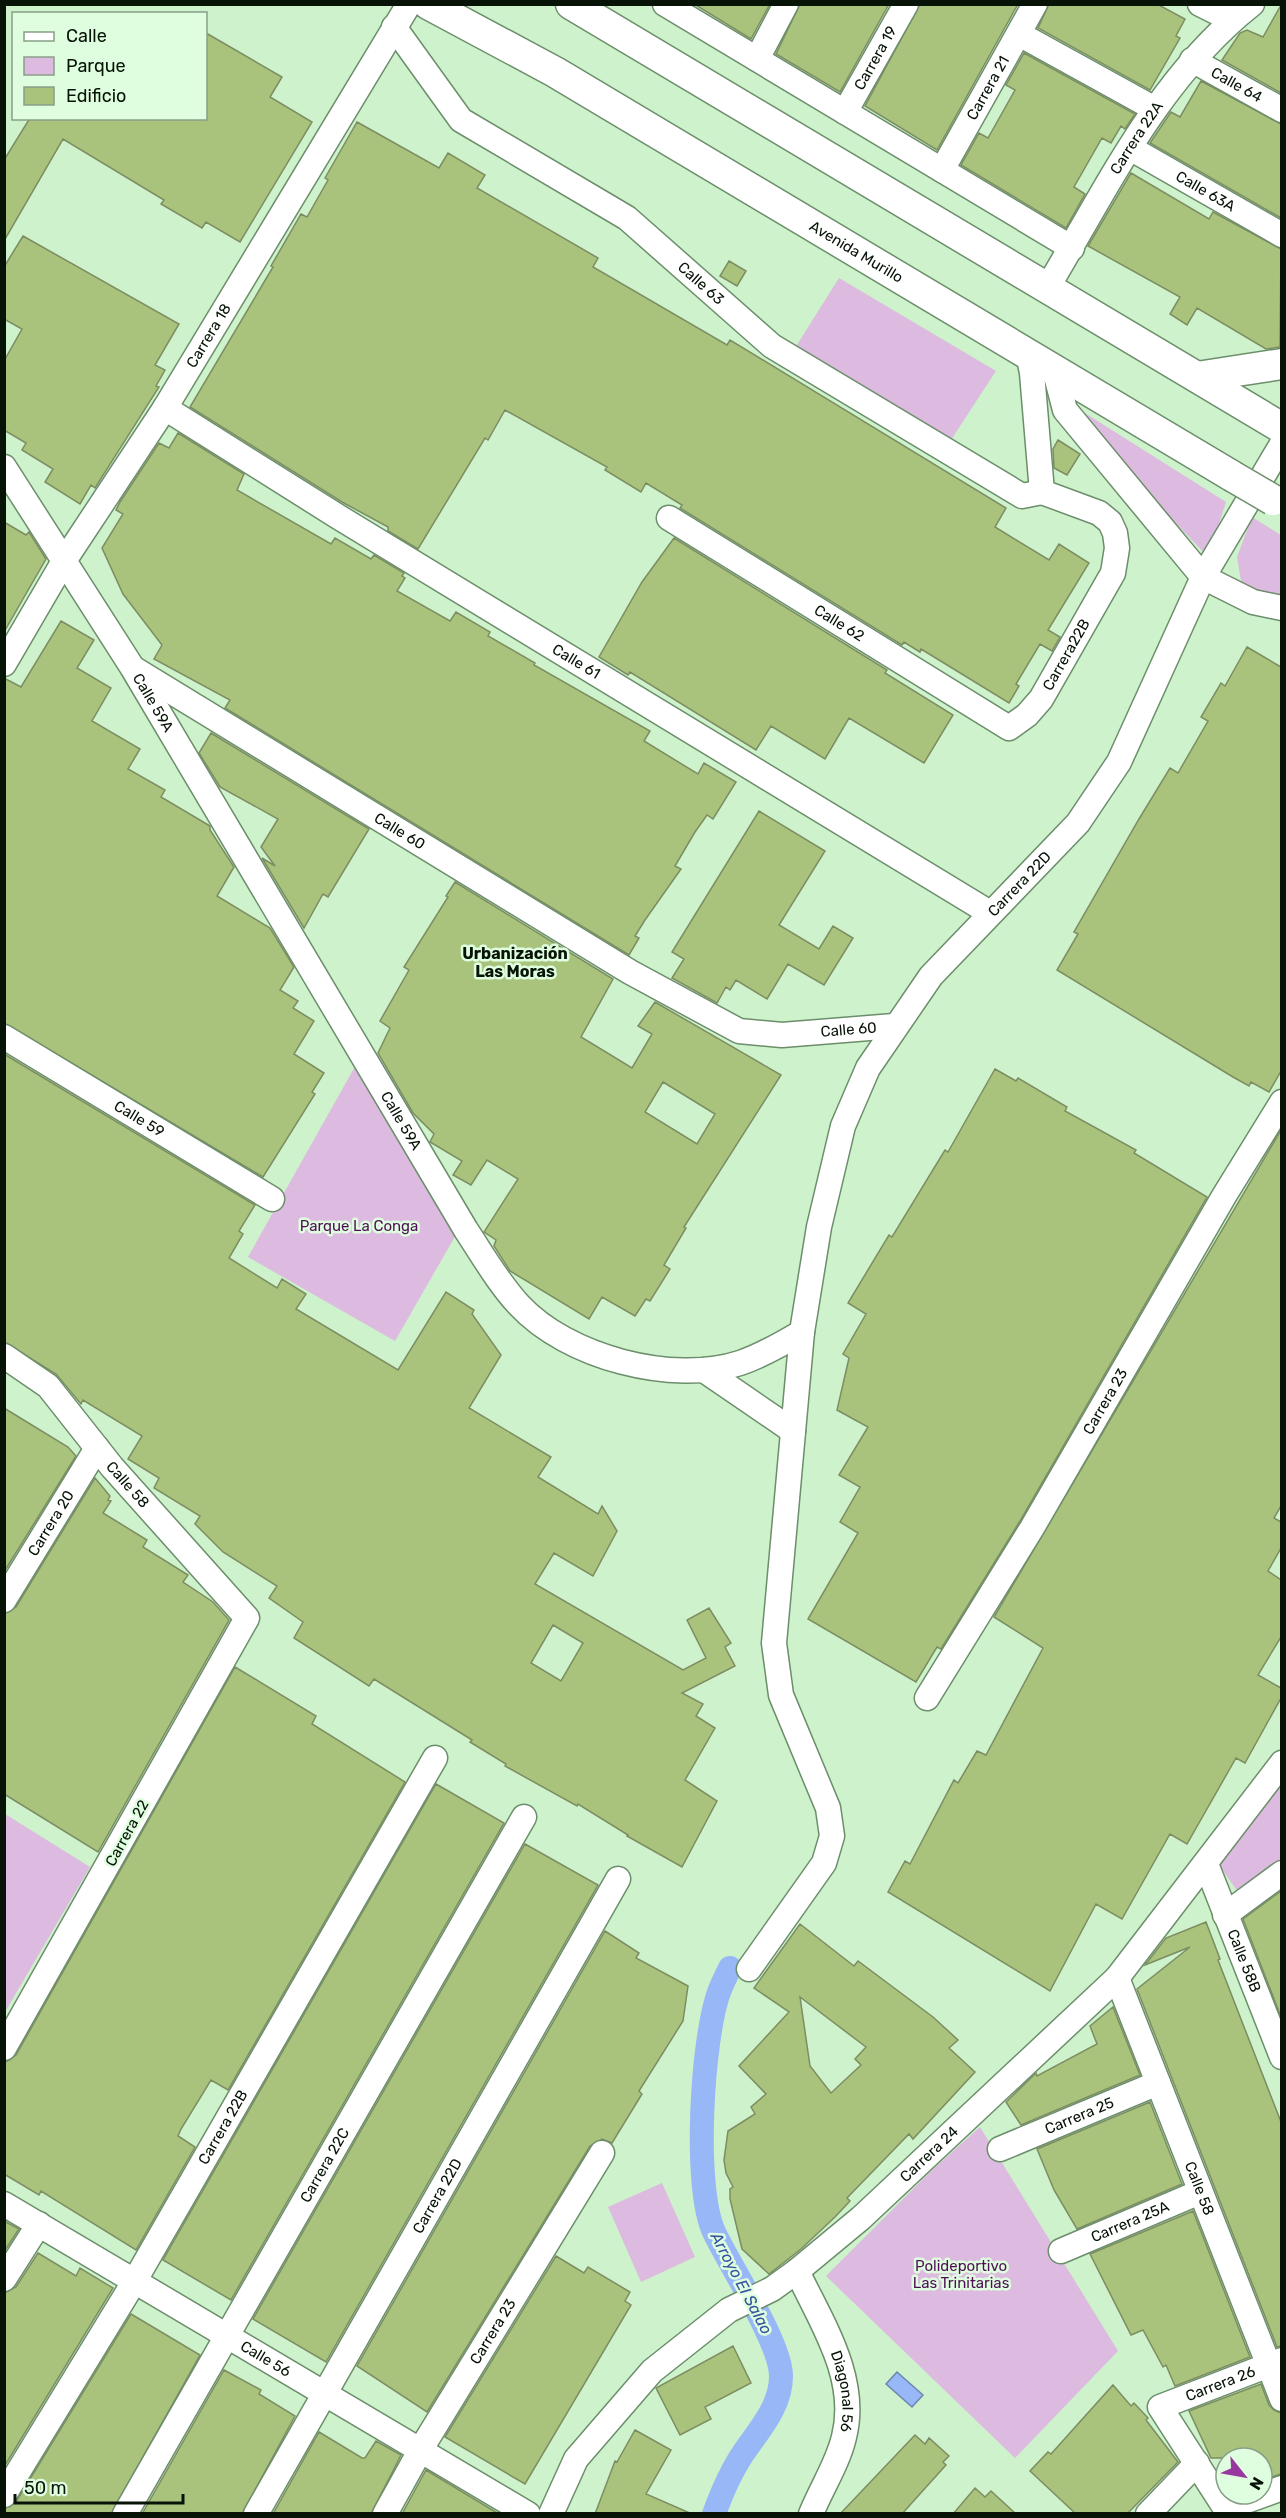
<svg xmlns="http://www.w3.org/2000/svg" width="1286" height="2518" font-family="Rubik,sans-serif">
<rect width="100%" height="100%" fill="#cdf2cc"/>
<path fill="#ddbadf" d="M839,278L996,371L947,446L795,348Z
M1069,403L1226,502L1208,557L1091,434Z
M1252,517L1281,535V598L1242,587L1237,557Z
M357,1063L457,1233L395,1341L248,1257Z
M1281,1774V1861L1238,1892L1216,1861Z
M5,1814L90,1867L5,2012Z
M980,2127L1118,2351L1015,2458L826,2276L931,2171Z
M662,2183L695,2257L641,2282L608,2207Z"/>
<path fill="#98b7f7" stroke="#6c86af" stroke-width="1.5" d="M897,2372L923,2395L912,2407L886,2384Z"/>
<g fill="none" stroke-linecap="round" stroke-linejoin="round">
<path stroke="#98b7f7" stroke-width="24" d="M714,2514C722,2492 731,2471 744,2452C760,2429 781,2406 781,2376C781,2343 730,2266 714,2232C693,2187 702,2039 719,1992C722,1984 726,1976 730,1968"/>
</g>
<path fill="#a9c27c" stroke="#7d8d62" stroke-width="1.5" fill-rule="evenodd" d="M694,4H770L751,39Z
M800,4H889L840,92L776,54Z
M920,4H1018L937,150L865,106Z
M1049,4H1157L1185,19L1176,36L1180,38L1150,90L1038,28Z
M1281,5V93L1222,60L1240,33L1247,30L1263,37Z
M206,33L282,77L270,97L312,122L240,242L206,222L202,228L161,204L164,200L63,139L4,241V160L30,118H206Z
M1024,53L1135,114L1125,129L1121,126L1111,143L1102,138L1074,187L1085,194L1066,228L961,165L979,133L988,138L1015,90L1006,85Z
M1201,81L1281,124V218L1150,143L1171,112L1180,117Z
M357,122L439,168L448,153L485,175L477,188L598,258L593,267L727,345L730,340L1006,508L995,527L1049,560L1059,544L1089,563L1048,630L1060,637L1052,651L1040,644L1016,684L1019,686L1009,703L921,649L920,652L904,642L902,645L680,508L682,505L646,483L641,492L605,470L607,467L505,410L488,440L485,438L418,549L388,531V527L342,502L190,407L273,267L271,266L301,214L307,217L328,180L325,178Z
M1131,173L1209,219L1213,212L1281,249L1280,347L1266,349L1197,308L1187,325L1170,314L1180,297L1088,246Z
M23,236L179,324L155,365L165,370L156,386L159,387L95,488L91,485L80,504L45,482L53,469L22,450L26,443L4,430V361L22,329L4,319V267Z
M729,261L746,271L737,286L720,276Z
M178,433L244,474L237,490L331,544L335,538L371,559L374,555L404,573L402,576L405,578L397,591L450,621L456,612L490,632L488,636L535,663L534,665L650,731L644,741L698,774L704,763L736,782L713,819L707,815L695,832L675,866L681,869L645,920L635,936L639,938L629,955L225,708L230,700L154,659L162,645L123,594L102,548L123,514L116,510L120,502L159,443L169,448Z
M1058,440L1080,454L1067,475L1054,468L1053,449Z
M4,522L26,535L29,532L46,559L4,632Z
M674,538L887,670L885,673L953,715L924,763L849,718L825,759L771,726L756,750L630,672L628,675L599,657L642,582Z
M61,621L94,640L77,668L111,688L92,721L140,749L128,769L165,790L161,797L210,826V830L234,867L217,896L270,928L294,967L280,990L298,1001L293,1008L314,1021L294,1054L324,1073L312,1092L315,1094L263,1177L4,1023V678L21,687Z
M1247,647L1281,667V1071L1269,1092L1251,1082L1249,1086L1233,1077L1057,970L1078,934L1074,932L1139,819L1170,768L1178,773L1208,721L1201,717L1221,683L1225,686Z
M211,733L369,829L328,897L323,894L304,928L262,858L275,866L261,847L278,819L220,787L199,753Z
M759,811L825,851L779,925L819,949L833,926L853,938L824,985L788,964L767,999L736,980L730,990L726,987L717,1003L672,978L684,959L672,952Z
M455,882L613,979L581,1037L632,1068L652,1034L638,1026L655,1002L781,1075L684,1227L686,1228L664,1265L670,1269L650,1301L646,1299L635,1316L602,1297L589,1319L510,1271L494,1246L496,1240L484,1232L518,1179L487,1160L471,1185L453,1175L462,1161L430,1142L434,1134L413,1113L378,1053L390,1028L380,1021L409,970L404,967L448,897L446,896ZM663,1082L715,1114L697,1144L645,1112Z
M4,1054L255,1205L239,1231L243,1234L229,1258L277,1288L282,1279L306,1294L296,1309L398,1370L446,1292L474,1310L472,1314L501,1355L469,1408L551,1457L538,1477L598,1514L602,1506L617,1531L593,1576L554,1553L535,1584L683,1670L706,1658L687,1620L709,1608L731,1643L725,1647L735,1666L682,1693L703,1704L696,1716L715,1728L685,1780L717,1801L682,1867L627,1836L628,1835L578,1804L577,1806L505,1766L506,1764L470,1742L472,1740L374,1679L369,1686L294,1638L303,1622L269,1598L277,1586L223,1552L195,1524L200,1516L154,1488L159,1478L128,1459L142,1436L83,1400L81,1404L56,1374L4,1342ZM553,1625L583,1643L561,1681L531,1663Z
M995,1069L1016,1081L1018,1078L1067,1107L1065,1111L1136,1150L1134,1153L1207,1197L1020,1521L941,1649L937,1647L916,1682L808,1619L858,1533L840,1522L860,1487L839,1475L868,1427L837,1410L849,1358L843,1354L866,1314L848,1303L889,1235L892,1237L945,1150L948,1152Z
M1281,1130V1506L1274,1518L1281,1522V1548L1268,1571L1281,1580V1637L1258,1675L1281,1688V1698L1245,1763L1236,1758L1187,1844L1170,1834L1122,1919L1096,1904L1050,1991L888,1892L905,1861L910,1864L954,1780L958,1783L977,1751L986,1755L1043,1648L994,1617Z
M4,1408L68,1447L76,1456L4,1572Z
M95,1478L110,1496L108,1500L111,1501L103,1513L147,1540L143,1547L188,1575L183,1582L213,1602L229,1620L98,1852L4,1794V1614L16,1607Z
M235,1667L316,1716L312,1724L405,1782L228,2090L211,2080L181,2129L178,2136L195,2147L136,2250L41,2191L39,2195L4,2174V2063L16,2055Z
M436,1784L504,1823L231,2300L163,2260Z
M525,1844L598,1885L326,2362L253,2319Z
M1281,1891V2017L1243,1919Z
M1206,1922L1220,1959L1218,1960L1281,2122V2346L1277,2347L1137,1989L1190,1947L1145,1965L1166,1938Z
M800,1924L854,1966L858,1961L933,2017L958,2040L949,2048L975,2072L913,2139L909,2134L847,2198L850,2201L835,2217L801,2249L769,2274L742,2249L730,2199V2189L733,2187L726,2173L724,2160L728,2131L755,2114L751,2107L766,2094L739,2066L789,2012L754,1988ZM800,1997L866,2047L855,2059L861,2065L831,2093L810,2066Z
M605,1931L639,1953L636,1958L688,1986L683,2021L639,2091L642,2094L612,2143L602,2139L590,2146L427,2412L357,2366Z
M1113,2007L1140,2075L1021,2125L1006,2102L1036,2073L1037,2076L1097,2044L1090,2026Z
M1150,2102L1182,2184L1077,2229L1054,2190L1037,2149Z
M1193,2211L1250,2357L1175,2386L1166,2365L1163,2367L1143,2330L1131,2335L1090,2254Z
M4,2221L19,2229L4,2252Z
M38,2253L76,2276L80,2268L113,2288L4,2467V2293L16,2287Z
M556,2256L584,2273L588,2267L630,2292L625,2301L631,2305L525,2484L445,2437Z
M131,2314L200,2355L111,2514H4V2509L16,2502Z
M733,2346L751,2383L705,2407L711,2419L680,2435L656,2388Z
M224,2370L261,2390L259,2394L295,2416L242,2514H142Z
M1261,2384L1269,2405L1274,2410L1281,2413V2474L1262,2480V2458H1211L1189,2411Z
M1113,2385L1131,2406L1134,2403L1148,2418L1146,2420L1178,2462L1127,2514H1076L1030,2471L1048,2452L1051,2454Z
M635,2430L671,2450L646,2494L692,2514H595L615,2461L617,2462Z
M319,2432L362,2458H365L376,2441L401,2455L371,2514H273Z
M915,2435L925,2444L929,2438L949,2456L943,2462L946,2465L910,2505L902,2514H840Z
M426,2470L499,2514H402Z
M975,2488L985,2497L991,2491L1016,2514H953Z"/>
<g fill="none" stroke-linecap="round" stroke-linejoin="round">
<g stroke="#6c8e6b" stroke-width="27">
<g id="minor">
<path d="M665,4L1072,248"/>
<path d="M1200,4L1232,20"/>
<path id="s1" d="M394,27L461,120L627,218L772,346L1022,496L1042,492"/>
<path d="M1019,34L1155,109"/>
<path d="M757,59L786,4"/>
<path id="s2" d="M1192,60L1282,110"/>
<path id="s3" d="M845,112L906,4"/>
<path id="s4" d="M1130,148L1282,235"/>
<path id="s5" d="M942,170L1035,4"/>
<path id="s6" d="M1046,290C1106,190 1158,78 1252,4"/>
<path d="M1054,368L1065,410L1203,577L1253,602L1282,608"/>
<path id="s7" d="M165,408L337,516L990,913"/>
<path id="s8" d="M4,467L132,667L466,1230C482,1254 499,1284 519,1305C567,1357 672,1385 740,1363C761,1356 782,1344 802,1332"/>
<path id="s9" d="M669,518L1009,728L1027,715L1041,699L1113,573L1117,548L1115,533L1110,522L1099,513L1042,492L1032,373L1028,353"/>
<path id="s10" d="M4,664L64,561L165,408L409,4"/>
<path id="s11" d="M136,670L630,972L739,1031L782,1035L894,1026"/>
<path id="s12" d="M4,1037L272,1199"/>
<path id="s13" d="M4,1356L48,1386L112,1467L247,1618L4,2048"/>
<path d="M704,1370L793,1431"/>
<path id="s14" d="M4,1600L97,1448"/>
<path id="s15" d="M927,1698L1032,1528L1224,1196L1282,1102"/>
<path id="s16" d="M1206,1864L1282,2057"/>
<path d="M1225,1915L1282,1873"/>
<path id="s17" d="M749,1969L824,1863L832,1836L828,1808L781,1695L774,1643L802,1332L819,1227L843,1126L868,1068L931,976L1078,823L1119,762L1203,577L1282,444"/>
<path id="s18" d="M1117,1978L1282,2399"/>
<path id="s19" d="M1000,2149L1158,2083"/>
<path id="s20" d="M4,2204L528,2514"/>
<path id="s21" d="M1061,2251L1200,2192"/>
<path id="s22" d="M797,2271C821,2322 859,2378 844,2437C838,2463 821,2489 811,2514"/>
<path d="M4,2279L39,2224"/>
<path id="s23" d="M4,2495L134,2282L435,1758"/>
<path d="M1227,2508L1282,2488"/>
<path id="s24" d="M125,2514L524,1817"/>
<path id="s25" d="M256,2514L618,1879"/>
<path id="s26" d="M385,2514L421,2449L602,2153"/>
<path id="s27" d="M551,2514L576,2459L652,2371L729,2310L772,2289L797,2271L861,2218L1117,1978L1282,1763"/>
<path d="M1148,2514L1197,2463"/>
<path id="s28" d="M1229,2514L1160,2407L1282,2360"/>
</g>
</g>
<g stroke="#6c8e6b" stroke-width="33">
<g id="major">
<path id="s29" d="M428,4L555,72L1232,476"/>
<path d="M571,4L1282,428"/>
<path d="M1197,377L1282,364"/>
</g>
</g>
<use href="#minor" stroke="#fff" stroke-width="24"/>
<use href="#major" stroke="#fff" stroke-width="30"/>
<g stroke="#6c8e6b" stroke-width="33" stroke-linecap="butt">
<path id="major-bridge" d="M1232,476L1273,500"/>
</g>
<use href="#major-bridge" stroke="#fff" stroke-width="30"/>
</g>
<g text-anchor="middle" stroke-width="5" stroke-linejoin="round" paint-order="stroke">
<g font-size="15" fill="#061306" stroke="#dffddf">
<text dy="5" stroke="none"><textPath href="#s3" startOffset="62">Carrera 19</textPath></text>
<text dy="5" stroke="none"><textPath href="#s2" startOffset="51">Calle 64</textPath></text>
<text dy="5" stroke="none"><textPath href="#s5" startOffset="94">Carrera 21</textPath></text>
<text dy="5" stroke="none"><textPath href="#s6" startOffset="177">Carrera 22A</textPath></text>
<text dy="5" stroke="none"><textPath href="#s4" startOffset="87">Calle 63A</textPath></text>
<text dy="5" stroke="none"><textPath href="#s29" startOffset="495">Avenida Murillo</textPath></text>
<text dy="5" stroke="none"><textPath href="#s1" startOffset="406">Calle 63</textPath></text>
<text dy="5" stroke="none"><textPath href="#s10" startOffset="387">Carrera 18</textPath></text>
<text dy="5" stroke="none"><textPath href="#s9" startOffset="200">Calle 62</textPath></text>
<text dy="5" stroke="none"><textPath href="#s9" startOffset="494">Carrera22B</textPath></text>
<text dy="5" stroke="none"><textPath href="#s7" startOffset="483">Calle 61</textPath></text>
<text dy="5" stroke="none"><textPath href="#s8" startOffset="279">Calle 59A</textPath></text>
<text dy="5" stroke="none"><textPath href="#s11" startOffset="309">Calle 60</textPath></text>
<text dy="5" stroke="none"><textPath href="#s17" startOffset="1186">Carrera 22D</textPath></text>
<text dy="5" stroke="none"><textPath href="#s11" startOffset="813">Calle 60</textPath></text>
<text dy="5" stroke="none"><textPath href="#s12" startOffset="158">Calle 59</textPath></text>
<text dy="5" stroke="none"><textPath href="#s8" startOffset="765">Calle 59A</textPath></text>
<text dy="5" stroke="none"><textPath href="#s15" startOffset="346">Carrera 23</textPath></text>
<text dy="5" stroke="none"><textPath href="#s13" startOffset="180">Calle 58</textPath></text>
<text dy="5" stroke="none"><textPath href="#s14" startOffset="90">Carrera 20</textPath></text>
<text transform="translate(127 1833) rotate(-61)" y="5">Carrera 22</text>
<text dy="5" stroke="none"><textPath href="#s16" startOffset="104">Calle 58B</textPath></text>
<text dy="5" stroke="none"><textPath href="#s19" startOffset="86">Carrera 25</textPath></text>
<text dy="5" stroke="none"><textPath href="#s23" startOffset="428">Carrera 22B</textPath></text>
<text dy="5" stroke="none"><textPath href="#s27" startOffset="530">Carrera 24</textPath></text>
<text dy="5" stroke="none"><textPath href="#s24" startOffset="402">Carrera 22C</textPath></text>
<text dy="5" stroke="none"><textPath href="#s18" startOffset="226">Calle 58</textPath></text>
<text dy="5" stroke="none"><textPath href="#s25" startOffset="366">Carrera 22D</textPath></text>
<text dy="5" stroke="none"><textPath href="#s21" startOffset="75">Carrera 25A</textPath></text>
<text dy="5" stroke="none"><textPath href="#s26" startOffset="212">Carrera 23</textPath></text>
<text dy="5" stroke="none"><textPath href="#s20" startOffset="304">Calle 56</textPath></text>
<text dy="5" stroke="none"><textPath href="#s28" startOffset="192">Carrera 26</textPath></text>
<text dy="5" stroke="none"><textPath href="#s22" startOffset="130">Diagonal 56</textPath></text>
</g>
<g font-size="15" fill="#500f55" stroke="#dffddf">
<text x="359" y="1231">Parque La Conga</text>
<text x="961" y="2271">Polideportivo<tspan x="961" dy="17">Las Trinitarias</tspan></text>
</g>
<g font-size="16" font-weight="bold" fill="#061306" stroke="#dffddf">
<text x="515" y="959">Urbanización<tspan x="515" dy="18">Las Moras</tspan></text>
</g>
<g font-size="16" font-style="italic" fill="#33539f" stroke="#dffddf">
<text transform="translate(742 2283) rotate(62)" y="6">Arroyo El Salao</text>
</g>
</g>
<rect width="1286" height="2518" fill="none" stroke="#061306" stroke-width="12"/>
<rect x="12" y="12" width="195" height="108" fill="#dffddf" stroke="#889f88" stroke-width="1.5"/>
<rect x="24" y="32" width="30" height="9" fill="#ffffff" stroke="#889f88" stroke-width="1.5"/>
<text x="66" y="42" font-size="18" fill="#061306">Calle</text>
<rect x="24" y="57" width="30" height="18" fill="#ddbadf" stroke="#889f88" stroke-width="1.5"/>
<text x="66" y="72" font-size="18" fill="#061306">Parque</text>
<rect x="24" y="87" width="30" height="18" fill="#a9c27c" stroke="#889f88" stroke-width="1.5"/>
<text x="66" y="102" font-size="18" fill="#061306">Edificio</text>
<g transform="translate(1244 2476) rotate(121)"><circle r="28" fill="#dffddf" stroke="#889f88" stroke-width="1.5"/>
<path d="M0-4.5L10 22L0 15L-10 22Z" fill="#97379f"/>
<text y="-9" font-size="16" font-weight="bold" text-anchor="middle" fill="#061306">N</text>
</g>
<path d="M15 2494v9h168v-9" fill="none" stroke="#061306" stroke-width="3"/>
<text x="24" y="2494" font-size="18" fill="#061306" stroke="#dffddf" stroke-width="4.5" paint-order="stroke">50 m</text>
</svg>
